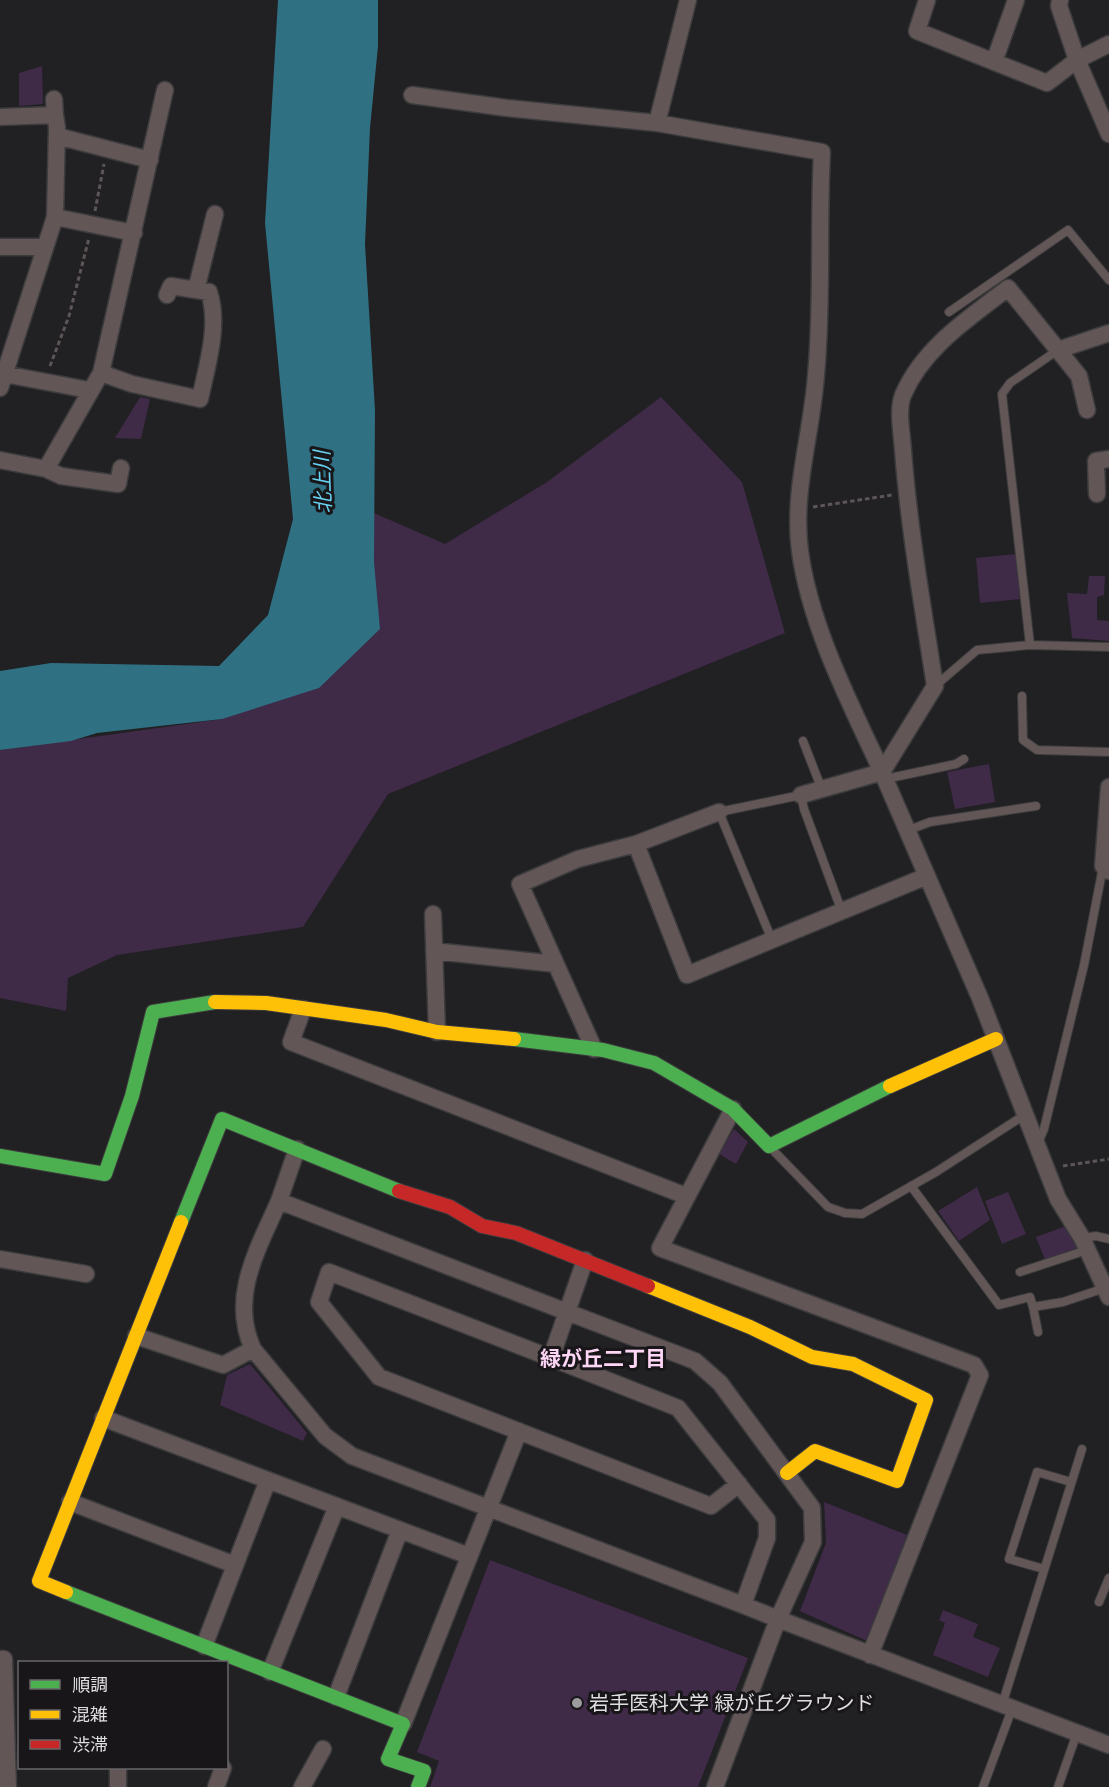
<svg xmlns="http://www.w3.org/2000/svg" width="1109" height="1787" font-family="Arial,'Noto Sans JP',sans-serif">
<rect width="100%" height="100%" fill="#212022"/>
<path fill="#3f2a48" d="M42,66L43,104L19,106V73Z
M140,397L150,399L141,439L115,438Z
M661,397L742,482L785,633L388,794L303,927L117,955L68,978L66,1011L0,998V750L222,719L374,562V513L445,544L547,482Z
M1016,554L1020,599L980,603L976,558Z
M1089,576H1105L1104,595L1097,597V620L1109,621V641L1072,638L1067,593L1087,594Z
M989,764L995,802L955,809L947,772Z
M734,1129L748,1142L736,1164L719,1154Z
M977,1187L990,1220L959,1241L938,1211Z
M1008,1192L1026,1234L1002,1244L985,1201Z
M1069,1225L1077,1248L1045,1260L1036,1237Z
M250,1364L307,1433L303,1441L220,1405L227,1375Z
M824,1502L907,1535L869,1642L800,1611L826,1543Z
M490,1560L748,1658L698,1787H430L439,1761L417,1752Z
M943,1610L978,1624L973,1637L1000,1648L988,1677L933,1655L945,1623L939,1620Z"/>
<path fill="#2f7083" d="M278,0H378V46L370,128L365,244L375,410L374,562L380,629L319,688L222,719L97,733L71,741L0,750V671L51,663L219,666L268,615L293,519L265,223Z"/>
<g fill="none" stroke-linecap="round" stroke-linejoin="round">
<g stroke="#3c3b3d" stroke-width="10">
<path id="lane" d="M949,312L1068,230L1109,280
M1030,645L1109,647
M935,686L977,650L1030,645L1002,394L1010,383L1058,350
M1022,696L1023,740L1037,750L1109,752
M803,741L819,782L825,788
M885,779L956,764L964,759
M906,831L930,822L1036,806
M772,940L719,812L801,795L804,809L842,912
M1038,1143L1044,1129L1084,965L1103,867
M771,1148L828,1207L845,1213L862,1214L936,1172L1026,1114
M911,1186L999,1305L1030,1297L1033,1307L1063,1302L1105,1288
M1082,1238L1096,1236L1109,1239
M1020,1272L1087,1250
M1033,1307L1038,1332
M1044,1569L1009,1559L1037,1472L1071,1482
M1099,1602L1109,1578
M1002,1705L1082,1449
M983,1787L1012,1709
M1058,1787L1077,1733"/>
</g>
<g stroke="#3c3b3d" stroke-width="19">
<path id="street" d="M927,0L917,31L1047,83L1077,60L1109,44
M1060,0L1059,6L1077,60L1109,134
M994,62L1016,0
M412,95L507,108L657,123L822,152C818,226 823,300 816,375C812,433 792,492 800,551C810,626 850,703 882,772L801,795
M54,99L55,115
M0,117L55,115L57,127L55,217L0,388
M657,123L688,0
M57,136L150,160
M55,217L134,233
M0,247H45
M196,290L215,214
M1058,350L1109,333
M101,373L165,90
M4,374L89,390
M0,460L46,469L61,476L118,484L121,468
M46,469L101,373L132,384L200,399C207,365 220,325 209,292L171,286L167,295
M1097,494L1096,461L1109,459
M1109,787L1103,866L1109,871
M636,844L687,975L927,876L980,998L1058,1199L1082,1238L1109,1297
M927,876L882,772L935,686C923,608 909,529 903,450C902,433 897,411 903,395C923,348 969,318 1008,288L1079,376L1087,410
M433,914L437,1032
M434,951L556,964
M303,1009L291,1042L686,1196
M594,1049L520,884L578,859L636,844L719,812
M733,1109L660,1248L974,1365L980,1375L870,1655
M297,1149L279,1201L567,1312L585,1260
M0,1259L86,1274
M567,1312L695,1361L720,1383L812,1508L813,1542L778,1619L743,1605L767,1538V1520L678,1408L551,1358Z
M136,1336L223,1365L253,1349L325,1436L352,1456L743,1605
M253,1349C229,1297 258,1249 279,1201
M551,1358L329,1272L319,1302L379,1377L711,1506L739,1484
M103,1418L469,1556
M70,1502L235,1565
M204,1646L268,1480
M0,1659H4L8,1787
M270,1672L337,1506
M336,1697L400,1530
M403,1724L519,1431
M118,1768V1787
M216,1787L223,1768
M302,1787L323,1749
M715,1787L778,1619L1109,1745"/>
</g>
<g stroke="#3c3b3d" stroke-width="16">
<path id="fast" d="M514,1039L603,1050L654,1063L733,1109L769,1146L890,1086
M0,1156L105,1174L132,1096L153,1012L215,1002
M181,1222L222,1119L399,1191
M66,1592L403,1724L388,1759L424,1771L418,1787"/>
</g>
<g stroke="#3c3b3d" stroke-width="16">
<path id="slow" d="M215,1002L266,1003L386,1020L437,1032L514,1039
M890,1086L996,1039
M648,1286L750,1327L812,1357L853,1364L926,1400L897,1481L815,1451L787,1473
M66,1592L39,1581L181,1222"/>
</g>
<g stroke="#3c3b3d" stroke-width="16">
<path id="jam" d="M399,1191L450,1207L482,1226L516,1233L648,1286"/>
</g>
<path stroke="#5d5657" stroke-width="3" stroke-dasharray="4.5 3" stroke-linecap="butt" d="M95,211L104,164
M50,366L69,316L89,238
M813,507L892,495
M1063,1166L1109,1159"/>
<use href="#lane" stroke="#625657" stroke-width="8"/>
<use href="#street" stroke="#625657" stroke-width="16"/>
<use href="#fast" stroke="#4caf50" stroke-width="14"/>
<use href="#slow" stroke="#ffc107" stroke-width="14"/>
<use href="#jam" stroke="#c62828" stroke-width="14"/>
</g>
<circle fill="#9c9c9e" stroke="#181619" stroke-width="2" cx="577" cy="1703" r="6"/>
<g text-anchor="middle" stroke-width="6" stroke-linejoin="round" paint-order="stroke">
<g font-size="20" fill="#dfdee0" stroke="#181619" text-anchor="start">
<text x="589" y="1710">岩手医科大学 緑が丘グラウンド</text>
</g>
<g font-size="21" font-style="italic" fill="#68d2f2" stroke="#181619">
<text transform="translate(323 482) rotate(-92)" y="7">北上川</text>
</g>
<g font-size="21" font-weight="bold" fill="#fed6f5" stroke="#181619">
<text x="603" y="1366">緑が丘二丁目</text>
</g>
</g>
<rect x="18" y="1661" width="210" height="108" fill="#181619" stroke="#686669" stroke-width="1.5"/>
<rect x="30" y="1680" width="30" height="9" fill="#4caf50" stroke="#686669" stroke-width="1.5"/>
<text x="72" y="1691" font-size="18" fill="#dfdee0">順調</text>
<rect x="30" y="1710" width="30" height="9" fill="#ffc107" stroke="#686669" stroke-width="1.5"/>
<text x="72" y="1721" font-size="18" fill="#dfdee0">混雑</text>
<rect x="30" y="1740" width="30" height="9" fill="#c62828" stroke="#686669" stroke-width="1.5"/>
<text x="72" y="1751" font-size="18" fill="#dfdee0">渋滞</text>
</svg>
